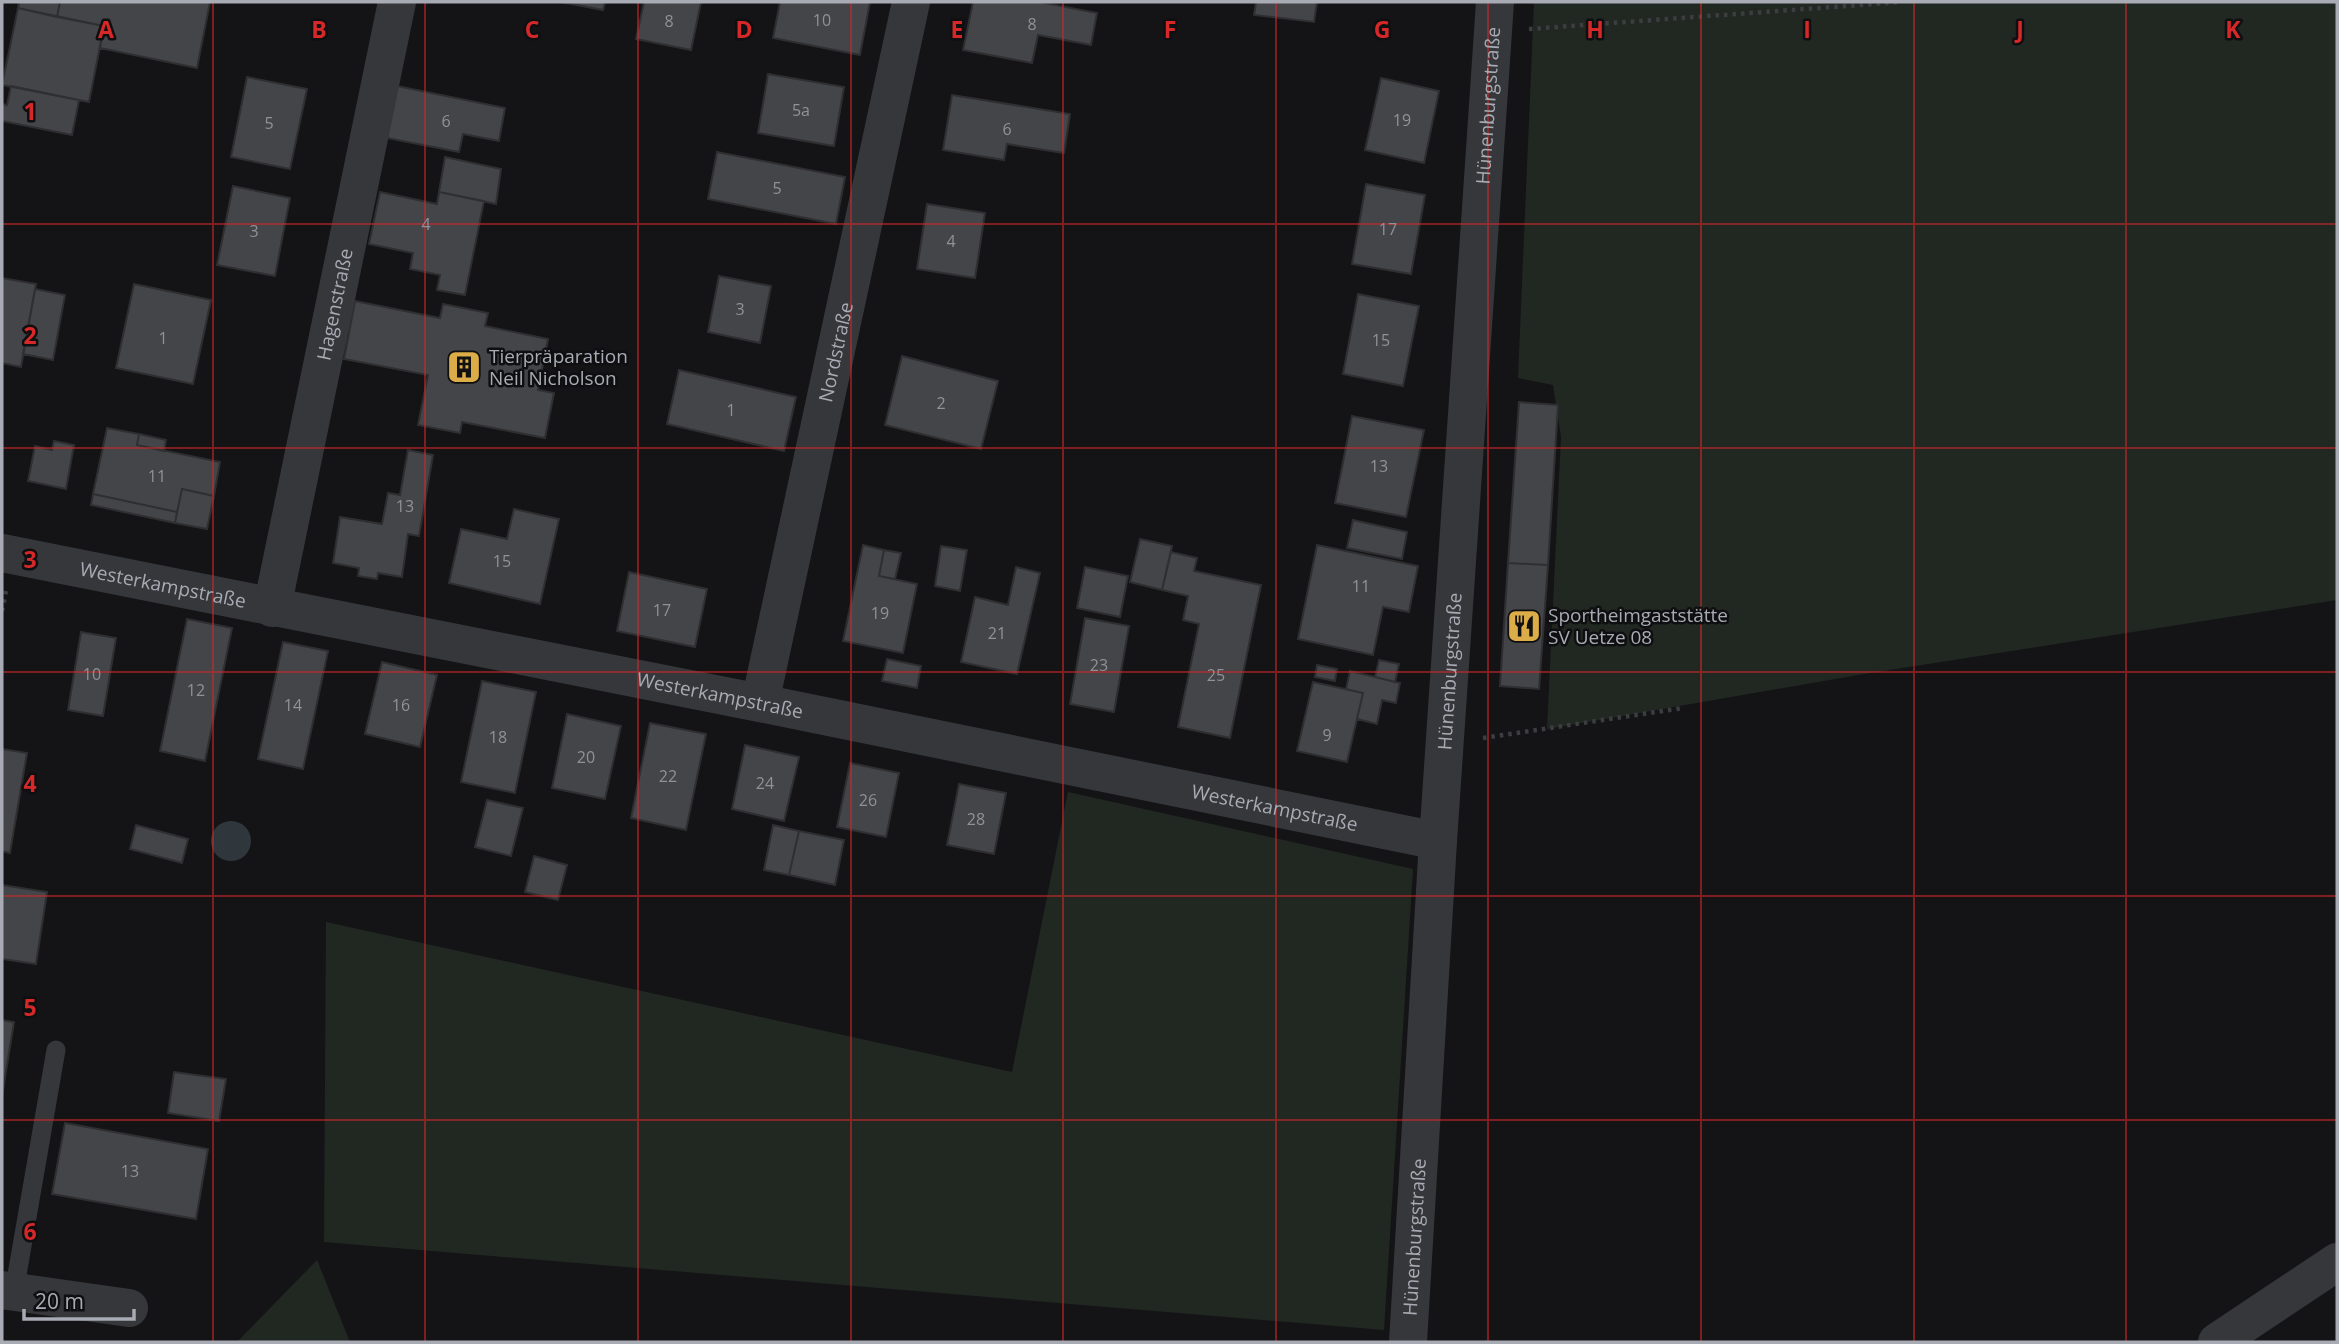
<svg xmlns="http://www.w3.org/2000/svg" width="2339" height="1344" font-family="'Open Sans',sans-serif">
<rect width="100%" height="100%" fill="#141416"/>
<path fill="#212822" d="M1534,2H2337V600L1864,674L1547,729L1561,437L1553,385L1518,378Z
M1068,792L1413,869L1384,1330L324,1242L326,922L1012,1072Z
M317,1260L350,1342H237Z"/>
<path fill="#2f373d" d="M211 841a20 20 0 1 1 40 0a20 20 0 1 1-40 0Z"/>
<path fill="#444548" stroke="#2f2f32" stroke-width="2" d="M19,2H60L57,17L18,8Z
M60,2H210L197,68L100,48L104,26L57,17Z
M561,2H605L603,10Z
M644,2H701L691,50L636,39Z
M780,2H870L860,55L773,38Z
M973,2H1040L1097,13L1091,45L1038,35L1032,63L963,50Z
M1256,2H1317L1314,22L1254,15Z
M18,8L104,26L89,102L2,85Z
M768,74L844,87L834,146L758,133Z
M247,77L307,89L290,169L231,157Z
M1381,78L1439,91L1424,163L1365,150Z
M11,86L79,100L72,135L2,121V104L7,105Z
M397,86L505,108L499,141L463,134L459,152L387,138Z
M952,95L1070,114L1064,153L1007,144L1004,160L943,150Z
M717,152L845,177L836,224L708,199Z
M445,157L501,169L496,204L439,192Z
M1366,184L1425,195L1411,274L1352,264Z
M233,186L290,198L275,276L217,265Z
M380,192L437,204L439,192L484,201L465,295L437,290L440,275L410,269L413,253L369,244Z
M927,204L985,213L975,278L917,269Z
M719,276L771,286L760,343L708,332Z
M2,278L36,284L21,367L2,363Z
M134,284L211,300L193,384L116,368Z
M35,289L65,295L53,360L23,354Z
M1358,294L1419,306L1403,386L1343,374Z
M355,301L440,318L443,304L488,313L485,326L548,339L538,390L554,393L545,438L462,422L460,433L418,425L428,375L344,359Z
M902,356L998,381L981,449L885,425Z
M679,370L796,397L784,451L667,424Z
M1519,402L1558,405L1548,565L1508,563Z
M1352,416L1424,430L1406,517L1335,503Z
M107,428L139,434L137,445L220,462L214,496L182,489L177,512L93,494Z
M139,434L166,440L164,451L137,445Z
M54,441L74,445L66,489L28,481L35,446L52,450Z
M408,450L433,455L419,536L408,534L402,577L378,573L377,579L358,576L359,568L333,563L340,517L382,524L388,493L400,495Z
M182,489L214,496L207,529L175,523Z
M93,494L177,512L175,523L91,505Z
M514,509L559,519L540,604L449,583L461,529L507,539Z
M1353,520L1407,532L1402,559L1347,548Z
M1140,539L1172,546L1162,590L1130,582Z
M863,545L884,550L879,576L917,584L903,653L843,641Z
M1317,545L1418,566L1409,612L1383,607L1373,655L1298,639Z
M941,546L967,550L960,591L935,586Z
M884,550L901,553L895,579L879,576Z
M1171,552L1197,558L1194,571L1261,585L1230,738L1178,727L1199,624L1183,620L1188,596L1162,590Z
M1508,563L1548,565L1539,689L1500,686Z
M1016,567L1040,573L1017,674L961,662L975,597L1008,605Z
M1085,567L1128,576L1120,617L1077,608Z
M629,572L707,589L695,647L617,631Z
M1085,618L1129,626L1114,712L1070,704Z
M187,619L232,628L205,761L160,751Z
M81,632L116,638L103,716L68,710Z
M283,642L328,651L303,769L258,759Z
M887,659L921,666L917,688L882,681Z
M1379,660L1399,664L1395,682L1375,677Z
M382,662L437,675L420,747L365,734Z
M1317,665L1337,669L1335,681L1315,677Z
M1350,671L1400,683L1396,703L1382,700L1377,724L1357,719L1363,693L1346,689Z
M482,681L536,692L515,793L461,782Z
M1313,682L1363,693L1347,762L1297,751Z
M567,714L621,726L605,799L552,788Z
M650,723L706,734L686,830L631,818Z
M745,745L799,757L784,821L732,809Z
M2,749L27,753L10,853L2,851Z
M850,763L899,773L886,837L837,827Z
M959,784L1006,793L994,854L947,845Z
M487,800L523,808L511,856L475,847Z
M136,825L188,839L182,863L130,849Z
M773,825L799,831L789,875L764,870Z
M799,831L844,840L835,885L789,875Z
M534,856L567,865L558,900L525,892Z
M2,885L47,892L36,964L2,959Z
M2,1020L14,1022L2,1096Z
M174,1072L226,1079L219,1121L168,1113Z
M65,1123L208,1149L196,1219L52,1194Z"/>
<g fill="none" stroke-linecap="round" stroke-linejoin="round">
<path stroke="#3c3d41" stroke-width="4.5" stroke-dasharray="3.5 5" stroke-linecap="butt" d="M1529,29L1902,2
M2,611L6,591
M1483,738L1683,708"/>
<path stroke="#36373a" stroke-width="19" d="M14,1292L56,1050"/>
<g stroke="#36373a" stroke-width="38">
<path id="s1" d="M2,553L760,703L1438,841"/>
<path id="s2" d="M272,608L397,2"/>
<path id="s3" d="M760,703L911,2"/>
<path d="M2,1290L129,1308"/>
<path id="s4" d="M1408,1342L1438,841L1495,2"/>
<path d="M2217,1342L2337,1262"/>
</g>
</g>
<path fill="none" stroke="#d62828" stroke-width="2" stroke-opacity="0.55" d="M213,2V1342M425,2V1342M638,2V1342M851,2V1342M1063,2V1342M1276,2V1342M1488,2V1342M1701,2V1342M1914,2V1342M2126,2V1342M2,224H2337M2,448H2337M2,672H2337M2,896H2337M2,1120H2337"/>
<defs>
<g id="building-square" transform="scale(1.75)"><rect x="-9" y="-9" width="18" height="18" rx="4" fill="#dbac47" stroke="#0f0f11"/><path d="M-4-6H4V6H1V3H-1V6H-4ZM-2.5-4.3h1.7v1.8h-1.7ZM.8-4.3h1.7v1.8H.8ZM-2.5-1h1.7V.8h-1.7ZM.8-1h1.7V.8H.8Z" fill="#111"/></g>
<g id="restaurant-square" transform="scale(1.75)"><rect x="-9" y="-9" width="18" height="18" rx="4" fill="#dbac47" stroke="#0f0f11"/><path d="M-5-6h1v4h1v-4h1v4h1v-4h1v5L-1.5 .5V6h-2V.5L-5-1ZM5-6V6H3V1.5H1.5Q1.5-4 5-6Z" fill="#111"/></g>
</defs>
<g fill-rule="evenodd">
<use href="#building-square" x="464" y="367"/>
<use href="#restaurant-square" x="1524" y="626"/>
</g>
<g text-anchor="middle" stroke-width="5" stroke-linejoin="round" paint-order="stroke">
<g font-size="16" fill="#8f9299">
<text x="822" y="26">10</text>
<text x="669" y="27">8</text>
<text x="1032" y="30">8</text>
<text x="801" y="116">5a</text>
<text x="1402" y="126">19</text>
<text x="446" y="127">6</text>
<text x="269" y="129">5</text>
<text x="1007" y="135">6</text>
<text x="777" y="194">5</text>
<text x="426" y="230">4</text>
<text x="1388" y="235">17</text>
<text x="254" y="237">3</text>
<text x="951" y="247">4</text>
<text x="740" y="315">3</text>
<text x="163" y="344">1</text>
<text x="1381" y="346">15</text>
<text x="941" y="409">2</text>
<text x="731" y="416">1</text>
<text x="1379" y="472">13</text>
<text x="157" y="482">11</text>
<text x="405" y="512">13</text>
<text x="502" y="567">15</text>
<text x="1361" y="592">11</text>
<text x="662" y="616">17</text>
<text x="880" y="619">19</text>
<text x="997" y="639">21</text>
<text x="1099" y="671">23</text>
<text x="92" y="680">10</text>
<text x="1216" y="681">25</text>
<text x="196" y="696">12</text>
<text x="293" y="711">14</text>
<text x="401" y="711">16</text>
<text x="1327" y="741">9</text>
<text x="498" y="743">18</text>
<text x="586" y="763">20</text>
<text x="668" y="782">22</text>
<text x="765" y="789">24</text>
<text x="868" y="806">26</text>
<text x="976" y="825">28</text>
<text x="130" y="1177">13</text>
</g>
<g font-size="19" fill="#a8abb4" stroke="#0f0f11">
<text dy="7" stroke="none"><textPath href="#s4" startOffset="1239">Hünenburgstraße</textPath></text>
<text dy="7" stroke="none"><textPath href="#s2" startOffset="310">Hagenstraße</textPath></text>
<text dy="7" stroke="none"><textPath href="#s3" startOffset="359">Nordstraße</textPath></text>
<text dy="7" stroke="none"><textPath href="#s1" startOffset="164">Westerkampstraße</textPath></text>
<text dy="7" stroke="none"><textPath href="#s4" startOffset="672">Hünenburgstraße</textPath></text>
<text dy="7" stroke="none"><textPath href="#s1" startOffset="732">Westerkampstraße</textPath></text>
<text dy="7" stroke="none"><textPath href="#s1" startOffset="1298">Westerkampstraße</textPath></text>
<text dy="7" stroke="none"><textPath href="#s4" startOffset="105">Hünenburgstraße</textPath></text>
</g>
<g font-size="19" fill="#a8abb4" stroke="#0f0f11" text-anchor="start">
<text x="489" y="363">Tierpräparation<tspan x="489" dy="22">Neil Nicholson</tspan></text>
<text x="1548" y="622">Sportheimgaststätte<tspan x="1548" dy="22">SV Uetze 08</tspan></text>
</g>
</g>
<g font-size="23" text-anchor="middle" font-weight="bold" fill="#d62828" stroke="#0f0f11" stroke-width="5" stroke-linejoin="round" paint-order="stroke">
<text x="106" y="38">A</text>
<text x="319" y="38">B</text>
<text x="532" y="38">C</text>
<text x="744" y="38">D</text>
<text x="957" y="38">E</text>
<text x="1170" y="38">F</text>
<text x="1382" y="38">G</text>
<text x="1595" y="38">H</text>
<text x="1807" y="38">I</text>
<text x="2020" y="38">J</text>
<text x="2233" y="38">K</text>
<text x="30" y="120">1</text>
<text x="30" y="344">2</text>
<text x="30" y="568">3</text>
<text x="30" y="792">4</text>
<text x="30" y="1016">5</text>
<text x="30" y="1240">6</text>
</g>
<rect width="2339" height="1344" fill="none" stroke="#a8abb4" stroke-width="7"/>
<path d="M24 1309v10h110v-10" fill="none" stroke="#a8abb4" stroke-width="3.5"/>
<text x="35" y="1309" font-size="21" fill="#a8abb4" stroke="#0f0f11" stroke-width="5" paint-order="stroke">20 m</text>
</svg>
